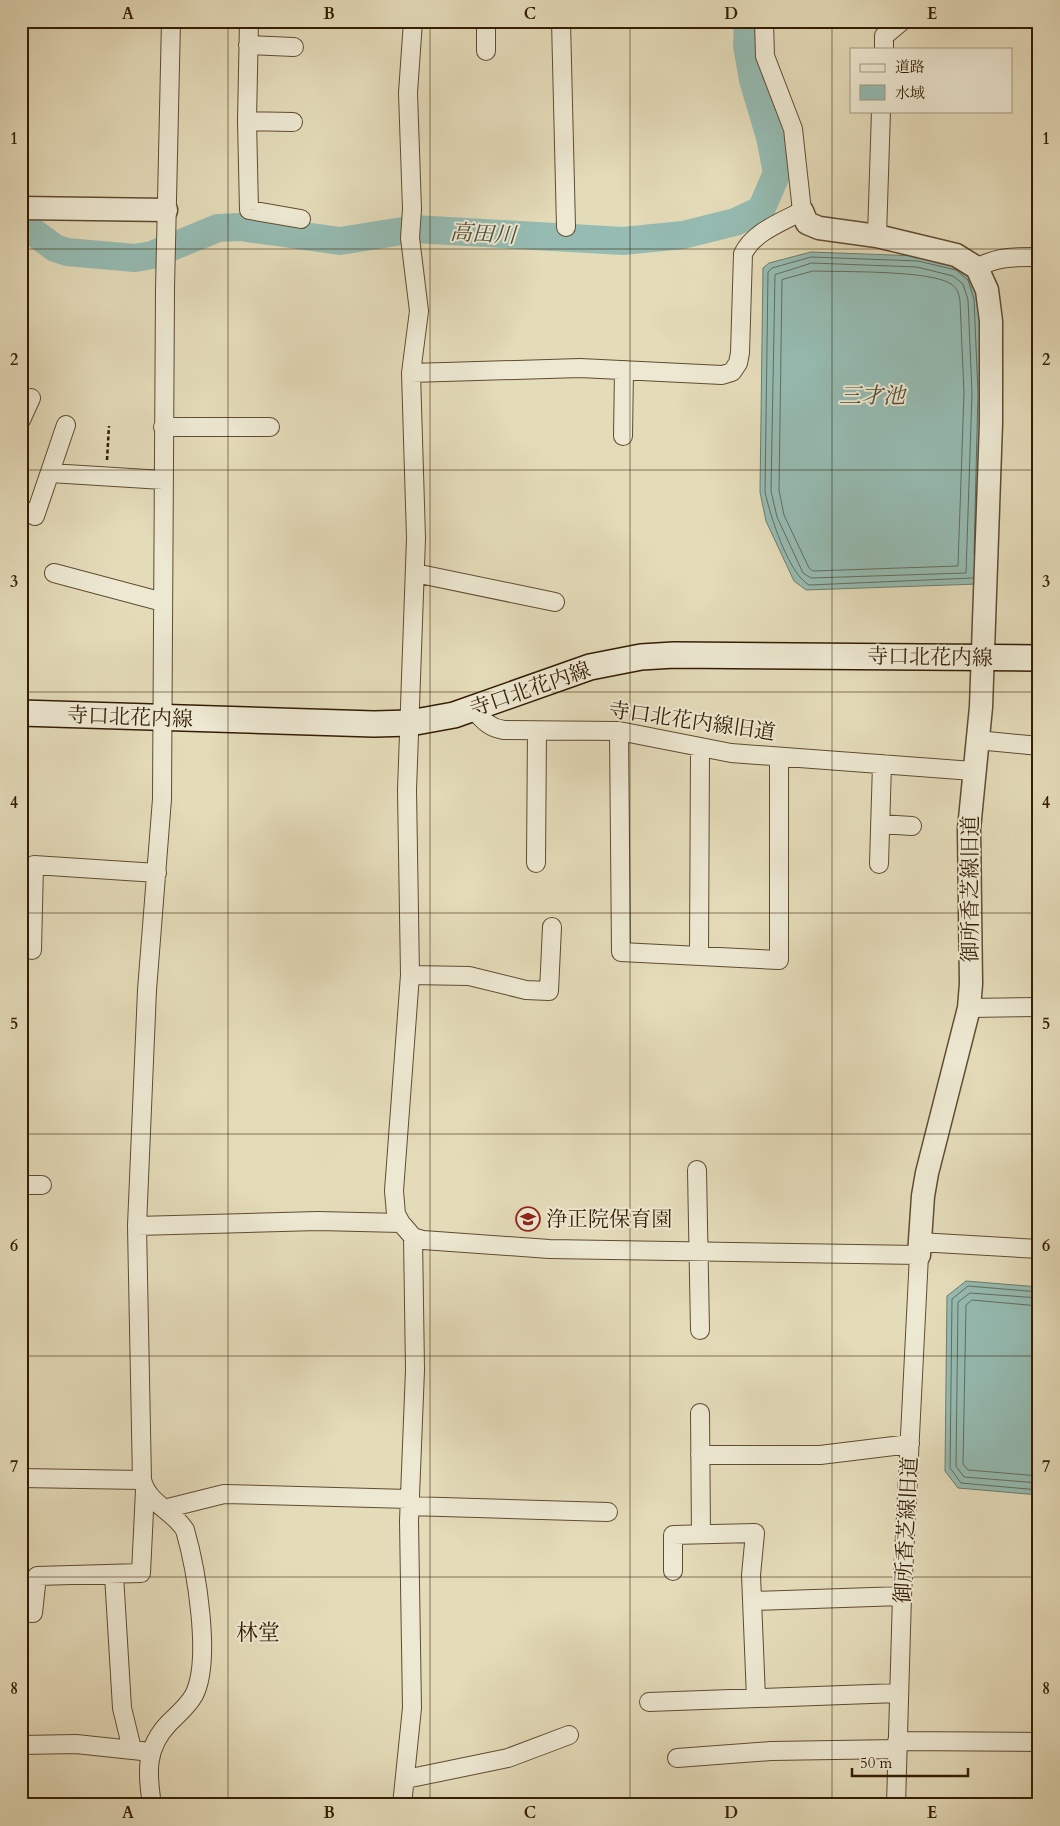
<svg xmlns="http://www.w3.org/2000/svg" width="1060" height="1826" font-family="Cardo,'Noto Serif JP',serif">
<rect width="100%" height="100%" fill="#e4dbb9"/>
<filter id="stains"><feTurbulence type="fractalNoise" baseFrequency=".004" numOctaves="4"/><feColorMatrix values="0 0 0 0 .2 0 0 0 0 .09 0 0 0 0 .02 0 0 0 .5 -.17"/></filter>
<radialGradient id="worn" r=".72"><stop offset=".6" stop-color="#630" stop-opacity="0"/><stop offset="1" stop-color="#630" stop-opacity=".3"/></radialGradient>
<path fill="#95bbb2" stroke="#6e7c6c" d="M811,252L919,256L958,266L972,277L979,298L983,393L978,584L806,590L794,581L766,521L760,492L763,268L769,263Z
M966,1281L1039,1287V1495L958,1488L945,1471L947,1296Z"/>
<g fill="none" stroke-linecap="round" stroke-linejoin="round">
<path stroke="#646c5b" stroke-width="1" d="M812,263L917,267L953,276L963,284L968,300L972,393L966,573L811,578L803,573L777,517L771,491L775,275Z
M813,271C841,272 931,270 951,284C958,289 959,294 960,301L964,393L958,566L813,571L809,568L784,515L779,490L782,280Z
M973,578L809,585C788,573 770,515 765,492L768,272L772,268L811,257L918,261L956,270L968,280L974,299L978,393L974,554
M1039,1292L968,1286L952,1299L950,1468L961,1483L1039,1490
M1039,1298L970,1293L958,1302L956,1466L964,1477L1039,1483
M1039,1306L972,1300L966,1305L963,1464L968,1470L1039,1476"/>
<path stroke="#95bbb2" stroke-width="28" d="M21,223L55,248L67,252L135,258L152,255L218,228L240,227L340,241L415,229L623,241L683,235L735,222L761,210L777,173L770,137L753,80L747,45L748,21"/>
<g stroke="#604c31" stroke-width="20">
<path id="minor" d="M249,21L247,121L249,210L301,219
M413,21L408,93L412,209L410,238L419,311L411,373L416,538L407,790L410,975L394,1191L396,1214L401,1223L413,1237L423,1240L549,1249L919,1255L902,1596L896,1805
M486,21V51
M561,21L566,227
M248,45L294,47
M884,49V36L902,21
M247,121L293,122
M877,236L881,111
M977,268C997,256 1016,257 1039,257
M411,373L580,368L722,375L732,372L738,363L740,353L743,254C753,232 782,222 802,211L793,129L765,56L764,21
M21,420L31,398
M163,427H270
M623,436L624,370
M50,473L163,480
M21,509L35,516L66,425
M54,573L163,602
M415,573L555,602
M473,709C483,720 489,728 504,730L619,731L731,753L973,771
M619,731L621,952L779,960V757
M977,740L1039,746
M880,824L912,826
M536,863L537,731
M879,864L882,764
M32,950L34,865L157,873
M699,956L700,748
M410,975L469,976L526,990L549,991L552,927
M969,1008L1039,1007
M697,1170L700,1330
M21,1185H42
M137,1226L318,1221L401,1223
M919,1242L1039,1249
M700,1413L701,1534
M700,1455H820L910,1444
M21,1478L142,1480
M409,1506L608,1512
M164,1509L224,1494L409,1499
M673,1571V1535L755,1533L751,1575L756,1698
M114,1575L122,1708L132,1749
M752,1601L902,1596
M21,1612L33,1613L37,1576L141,1573L145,1490
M649,1702L898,1693
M897,1741L1039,1742
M21,1745L76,1744L142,1751
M677,1758L771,1751L897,1749
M406,1779L508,1758L569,1735
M152,1805C147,1773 145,1748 169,1723C177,1715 188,1706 194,1695C212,1660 196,1568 185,1530C173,1510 148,1504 142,1480L137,1226L147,990L162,799L165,289L171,21
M402,1805L412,1708L409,1521L415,1370L413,1237"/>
</g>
<g stroke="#604c31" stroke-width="25">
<path id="tertiary" d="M21,208L166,210
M802,211L807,223L819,228L877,236L956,255L977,268L987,290L991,321V423L981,707L969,829L971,984L969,1008L927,1173L923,1196L919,1255"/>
</g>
<g stroke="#341d04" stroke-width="28">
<path id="secondary" d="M21,713L374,724L410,723L454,715L590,667L641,657L674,655L1039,658"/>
</g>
<path stroke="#341d04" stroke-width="2.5" stroke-dasharray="4 2.5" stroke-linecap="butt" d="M107,460L109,426"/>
<use href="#minor" stroke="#ede8d2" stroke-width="18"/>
<use href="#tertiary" stroke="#ede8d2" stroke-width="22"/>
<use href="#secondary" stroke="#ede8d2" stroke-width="25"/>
</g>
<path fill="none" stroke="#341d04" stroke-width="1" stroke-opacity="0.55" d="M228,21V1805M430,21V1805M630,21V1805M832,21V1805M21,249H1039M21,470H1039M21,692H1039M21,913H1039M21,1134H1039M21,1356H1039M21,1577H1039"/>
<defs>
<g id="school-ring" transform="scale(1.25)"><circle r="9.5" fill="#ede8d2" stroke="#8f2418" stroke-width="1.5"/><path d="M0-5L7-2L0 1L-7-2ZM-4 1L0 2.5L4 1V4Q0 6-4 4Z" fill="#8f2418"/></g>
</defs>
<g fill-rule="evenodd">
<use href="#school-ring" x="528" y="1219"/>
</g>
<g text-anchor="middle" stroke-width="4" stroke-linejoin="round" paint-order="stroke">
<g font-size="21" fill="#341d04" stroke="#ede8d2">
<text transform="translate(930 657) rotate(1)" y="7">寺口北花内線</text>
<text transform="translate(530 689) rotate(-19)" y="7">寺口北花内線</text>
<text transform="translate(130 717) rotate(2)" y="7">寺口北花内線</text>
<text transform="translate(692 721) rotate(8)" y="7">寺口北花内線旧道</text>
<text transform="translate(970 889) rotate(-90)" y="7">御所香芝線旧道</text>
<text transform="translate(906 1530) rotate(-87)" y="7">御所香芝線旧道</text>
</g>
<g font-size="21" fill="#341d04" stroke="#ede8d2" text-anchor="start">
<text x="546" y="1226">浄正院保育園</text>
</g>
<g font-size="22" font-style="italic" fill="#514c38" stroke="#ede8d2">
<text transform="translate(483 233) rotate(3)" y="8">高田川</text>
<text x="872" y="403">三才池</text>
</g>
<g font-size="22" fill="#341d04" stroke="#ede8d2">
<text x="258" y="1640">林堂</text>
</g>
</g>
<rect width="1060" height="1826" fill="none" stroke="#e4dbb9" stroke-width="55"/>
<rect x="850" y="48" width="162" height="65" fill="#ede8d2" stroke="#a39780"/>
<rect x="860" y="64" width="25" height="8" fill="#ede8d2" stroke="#a39780"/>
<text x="895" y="72" font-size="15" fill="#341d04">道路</text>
<rect x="860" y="85" width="25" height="15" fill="#95bbb2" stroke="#a39780"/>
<text x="895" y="98" font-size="15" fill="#341d04">水域</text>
<path d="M852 1768v8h116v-8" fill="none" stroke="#341d04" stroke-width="2.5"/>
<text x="860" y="1768" font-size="15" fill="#341d04" stroke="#ede8d2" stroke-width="4" paint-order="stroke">50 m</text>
<rect x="28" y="28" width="1004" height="1770" fill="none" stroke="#341d04" stroke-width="2"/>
<g font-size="16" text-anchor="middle" font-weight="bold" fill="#341d04">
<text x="128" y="19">A</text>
<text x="329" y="19">B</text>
<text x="530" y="19">C</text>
<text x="731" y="19">D</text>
<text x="932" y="19">E</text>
<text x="14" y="144">1</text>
<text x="1046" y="144">1</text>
<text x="14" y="365">2</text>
<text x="1046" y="365">2</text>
<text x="14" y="587">3</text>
<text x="1046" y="587">3</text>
<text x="14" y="808">4</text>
<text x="1046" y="808">4</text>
<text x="14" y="1029">5</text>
<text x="1046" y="1029">5</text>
<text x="14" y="1251">6</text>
<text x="1046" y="1251">6</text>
<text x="14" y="1472">7</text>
<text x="1046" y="1472">7</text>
<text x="14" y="1694">8</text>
<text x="1046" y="1694">8</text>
<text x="128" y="1818">A</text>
<text x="329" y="1818">B</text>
<text x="530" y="1818">C</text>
<text x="731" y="1818">D</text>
<text x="932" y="1818">E</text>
</g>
<rect width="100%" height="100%" filter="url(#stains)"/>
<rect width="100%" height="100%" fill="url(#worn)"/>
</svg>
